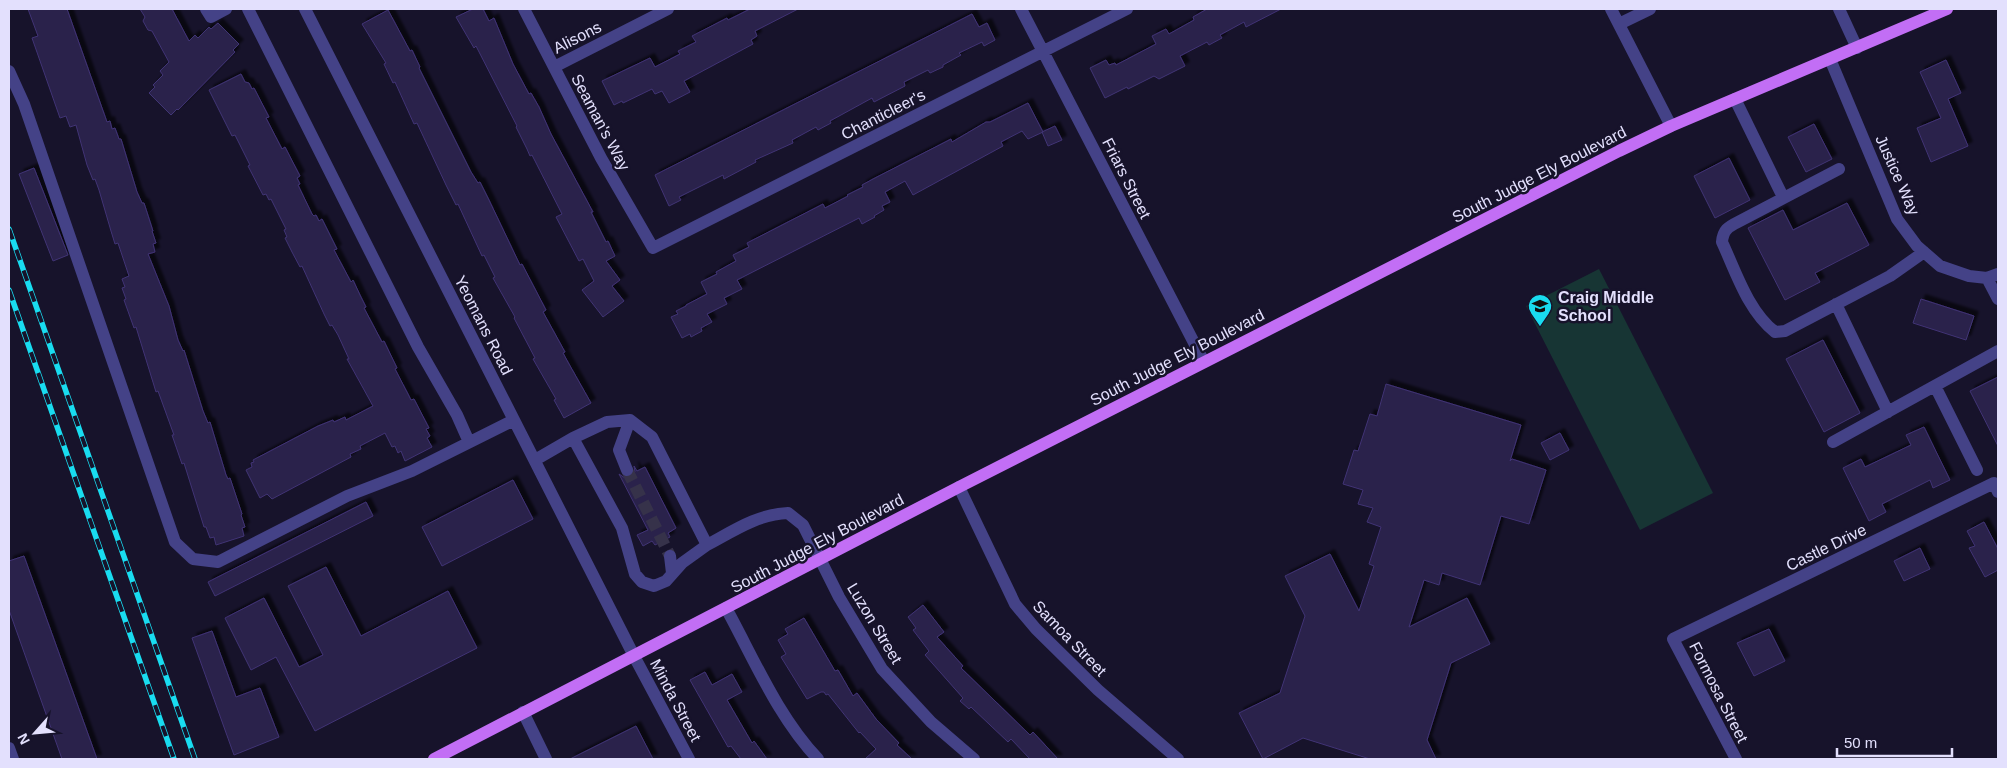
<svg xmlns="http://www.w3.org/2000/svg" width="2007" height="768" font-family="Arial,sans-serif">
<defs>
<filter id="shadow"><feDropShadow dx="4.5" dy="-4.5" stdDeviation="1" flood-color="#0009"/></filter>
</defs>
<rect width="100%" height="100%" fill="#17132b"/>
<path fill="#173534" d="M1599,269L1713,493L1640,530L1526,306Z"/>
<path fill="#29214b" stroke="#413475" filter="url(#shadow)" d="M28,9H67L107,122L110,121L112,129L115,128L119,139H121L137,192L142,203H144L153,231H152L156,243L153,244L155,252L148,254L169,306L178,340L183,351L184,350L203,411L208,423L210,422L226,475L228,479L230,478L242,514L241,515L245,527L242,528L244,536L216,545L214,537L210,538L206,527H204L184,463L182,464L172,435H174L158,391L156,392L136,327L134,328L124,300L126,299L122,288L125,287L122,279L129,276L118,243L115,244L111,231L99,190L95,179L93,180L87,165L76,125L70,127L66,116L60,118L32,38L38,36Z
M140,9H172L189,41L195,35L198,38L209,27L211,29L218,23L239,44L233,50L235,52L178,110L177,109L171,115L149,93L155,87L153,85L163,75L160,71L169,62L152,31L148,30L143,21L145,17Z
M473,9H483L489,21L494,18L513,64L529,94L531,93L539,107L551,134L593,212H591L606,242L608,241L615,256L606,261L620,280L612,286L624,301L603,317L582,290L594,281L583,259L579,261L556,217L562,214L532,155L530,156L527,149L516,127L517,126L476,46L474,48L456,17Z
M750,9H798L755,31L757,36L751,40L753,44L684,81L690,92L669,103L662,91L655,94L652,89L623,103L622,101L614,105L602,81L650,58L655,67L680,54L678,51L696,42L692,36L727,18L728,20Z
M1207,9H1281L1246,27L1244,22L1220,35L1222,38L1209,45L1207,42L1180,56L1185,66L1159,79L1154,76L1128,89L1127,87L1105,98L1090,68L1106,60L1109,65L1115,63L1116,65L1156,44L1152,36L1166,29L1169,34L1194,20L1193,17Z
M388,10L410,51L412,50L420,67L419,68L471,172L478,183L480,182L489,200L520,265L522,264L546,310L543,312L565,352L563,353L569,364L591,403L564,418L554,400L556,399L533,359L535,358L514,318L515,317L493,278L495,277L484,255L482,256L458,204L456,205L446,185L417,123L414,124L395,82L393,83L384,64L386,63L362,24Z
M972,14L979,27L987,23L995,40L984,46L982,42L959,53L961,55L943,65V67L930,73L928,70L904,82L905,86L874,102L872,98L830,121L831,123L818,130L816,127L792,140L793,143L755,160L756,162L724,179L723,175L679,197L681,200L669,206L655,175Z
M1946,60L1961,93L1948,99L1968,146L1931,162L1917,128L1941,118L1920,72Z
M241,74L245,82L249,83L252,89L254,88L269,117L266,118L282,149L285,147L300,176L297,178L300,184L298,185L312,214L314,216L316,215L319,221L322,219L337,249L334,250L351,282L353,280L360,295L366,307L364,308L382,342L384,341L397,368L395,369L408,394L411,400L414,399L429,428L426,429L430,436L427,438L432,447L405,461L401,451L398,453L395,446L392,447L385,433L360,446L361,449L350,454L351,457L272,499L267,494L260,498L246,470L252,467L251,463L254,462L253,460L318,426L333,420L334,422L345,417L346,420L373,406L347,359H349L338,335L332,325L330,326L324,314L302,266L300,267L292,252L285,238L287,237L284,230L286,229L271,199L269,200L266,194L263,195L248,166L250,165L235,135L232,136L209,90Z
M1028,103L1043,132L1028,139L1022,131L1001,142L1003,146L913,195L905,181L885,192L890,202L882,206L884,210L874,216L875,217L862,224L859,218L737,280L742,289L724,298L727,304L707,314L712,322L701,328L702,331L691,337L690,334L682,338L671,317L678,314L676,311L686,306V305L707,294L701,282L717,274L716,272L736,261L733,255L749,247L747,243L823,204L825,208L848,196L847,195L863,187L862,185L873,179L951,139L952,142L986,122H990Z
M1814,124L1832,159L1806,172L1788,137Z
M1055,126L1062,140L1048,146L1042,132Z
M1729,158L1750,200L1715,218L1694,176Z
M34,168L68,255L53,261L19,174Z
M1847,203L1869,245L1815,273L1820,282L1785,300L1748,228L1783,210L1793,230Z
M1921,299L1974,316L1966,340L1913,323Z
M1823,340L1860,413L1824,432L1786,359Z
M1998,377V446L1970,391Z
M1386,384L1521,425L1510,461L1512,459L1546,470L1529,524L1501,516L1480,585L1442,573L1439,585L1424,580L1409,627L1467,598L1490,644L1451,663L1427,740L1436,759H1370L1303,738L1263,759L1239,713L1280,693L1305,616L1285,576L1330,554L1359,611L1374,566L1369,564L1381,527L1367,522L1373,508L1358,504L1363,490L1343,484L1354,450L1358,451L1370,414L1377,416Z
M1924,427L1950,480L1933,488L1930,480L1882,504L1886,512L1869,521L1843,468L1861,459L1865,467L1911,445L1906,435Z
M1560,433L1569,450L1550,460L1541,443Z
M634,466L637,471L645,467L676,528L668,533L670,537L655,545L652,541L643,546L637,535L648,530L619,474L625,478L630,477L635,472Z
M513,480L533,519L442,566L422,527Z
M366,502L373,516L215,596L208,582Z
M1984,522L1998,549V570L1985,577L1969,548L1975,546L1967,531Z
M1920,548L1930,569L1904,581L1894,561Z
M24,556L97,759H62L9,610V561Z
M326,567L361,636L448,591L477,648L315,731L276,657L251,670L225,618L264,598L299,667L323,655L288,586Z
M923,605L944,632L937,637L963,666L961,668L1030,735L1033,732L1058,759H1030L1011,739L1008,742L971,707L969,709L960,701L963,698L925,655L929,651L913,630L916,628L908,617Z
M804,618L835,671L838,670L853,696L857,693L876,719L899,743L897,745L912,759H865L876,749L860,732L859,733L828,694L826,695L824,692H821L807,699L781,657L786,654L778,640L788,634L785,629Z
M1769,629L1785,661L1754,676L1737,643Z
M212,631L236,697L260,688L279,737L234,755L192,638Z
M705,672L712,685L732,674L742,692L727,700L752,743L754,741L767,759H741L731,746L728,747L690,680Z
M636,726L653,759H570Z"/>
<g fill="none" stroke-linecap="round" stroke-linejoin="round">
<path stroke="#36324a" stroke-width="12" stroke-dasharray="12 6" stroke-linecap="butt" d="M627,470L670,556"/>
<path stroke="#444287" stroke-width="12" d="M206,9L211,17L226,9
M248,9L418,347L457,415L469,442
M305,9L634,656L689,759
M524,9L601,158L653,248L1127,9
M1021,9L1204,362
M1611,9L1671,126
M1839,9L1857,48
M1619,24L1650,9
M1830,59L1897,219L1917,246L1940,266L1969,276L1987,278L1998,274
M554,67L668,9
M9,71L24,104L175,542L193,559L218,562L347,496L412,471L514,420
M1735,99L1783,197
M1839,169L1738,222C1728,227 1723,230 1722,242C1736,272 1748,311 1775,332L1785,331L1890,276L1924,252
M1987,278L1998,299
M1836,304L1888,412
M1935,386L1977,470
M573,438L622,528L635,574L642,582L654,586L666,581L682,563L707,545
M1833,442L1998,351
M535,460L573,438L607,422L630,420L652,437L707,545C733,531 758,514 788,513L803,525L839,597L882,669L931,722L974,759
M627,470L619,450L630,420
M959,487L1015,604L1036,629L1098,690L1178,759
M670,556L672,573
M726,608C754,659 778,717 818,759
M523,712L546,759
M9,748L13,759
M1736,759L1673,639L1994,483L1998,492"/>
<path stroke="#c26ef5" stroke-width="12" d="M434,759L959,487L1619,151L1671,126L1947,9"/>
<g stroke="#19dcf0" stroke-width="5.5">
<path id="rail" d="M9,229L195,759
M9,290L174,759"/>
</g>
<use href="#rail" stroke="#17132b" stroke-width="4" stroke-dasharray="11" stroke-linecap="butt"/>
</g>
<defs>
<g id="school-pin" transform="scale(1.25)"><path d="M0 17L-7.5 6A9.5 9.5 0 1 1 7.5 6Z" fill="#19dcf0" stroke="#17132b"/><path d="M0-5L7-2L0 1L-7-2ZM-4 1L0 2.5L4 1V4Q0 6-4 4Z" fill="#111"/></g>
</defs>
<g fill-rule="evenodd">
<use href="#school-pin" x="1540" y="306"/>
</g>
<g text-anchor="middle" stroke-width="5" stroke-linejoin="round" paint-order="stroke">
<g font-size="16" fill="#e3e0fd" stroke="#17132b">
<text transform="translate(577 37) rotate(-27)" y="6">Alisons</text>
<text transform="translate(883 114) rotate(-27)" y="6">Chanticleer's</text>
<text transform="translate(601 122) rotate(62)" y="6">Seaman's Way</text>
<text transform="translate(1539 174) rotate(-27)" y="6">South Judge Ely Boulevard</text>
<text transform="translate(1898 175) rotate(66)" y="6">Justice Way</text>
<text transform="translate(1127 178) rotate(63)" y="6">Friars Street</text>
<text transform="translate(484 325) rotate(63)" y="6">Yeomans Road</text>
<text transform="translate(1177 357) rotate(-27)" y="6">South Judge Ely Boulevard</text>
<text transform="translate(817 543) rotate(-28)" y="6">South Judge Ely Boulevard</text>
<text transform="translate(1826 547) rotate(-26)" y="6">Castle Drive</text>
<text transform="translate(875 623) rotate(59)" y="6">Luzon Street</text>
<text transform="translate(1070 638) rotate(46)" y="6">Samoa Street</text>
<text transform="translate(1719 692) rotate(63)" y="6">Formosa Street</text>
<text transform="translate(676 700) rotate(62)" y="6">Minda Street</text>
</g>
<g font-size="16" font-weight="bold" fill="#e3e0fd" stroke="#17132b" text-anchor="start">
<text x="1558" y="303">Craig Middle<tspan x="1558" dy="18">School</tspan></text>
</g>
</g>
<rect width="2007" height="768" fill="none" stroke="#e3e0fd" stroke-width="20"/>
<g transform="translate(35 733) rotate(243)" stroke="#17132b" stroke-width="4" paint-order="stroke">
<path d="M0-4L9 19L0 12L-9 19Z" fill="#e3e0fd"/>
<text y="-8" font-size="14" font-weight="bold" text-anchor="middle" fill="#e3e0fd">N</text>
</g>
<path d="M1837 748v8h115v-8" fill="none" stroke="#e3e0fd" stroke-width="2.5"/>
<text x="1844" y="748" font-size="15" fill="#e3e0fd" stroke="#17132b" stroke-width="4" paint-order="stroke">50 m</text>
</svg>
